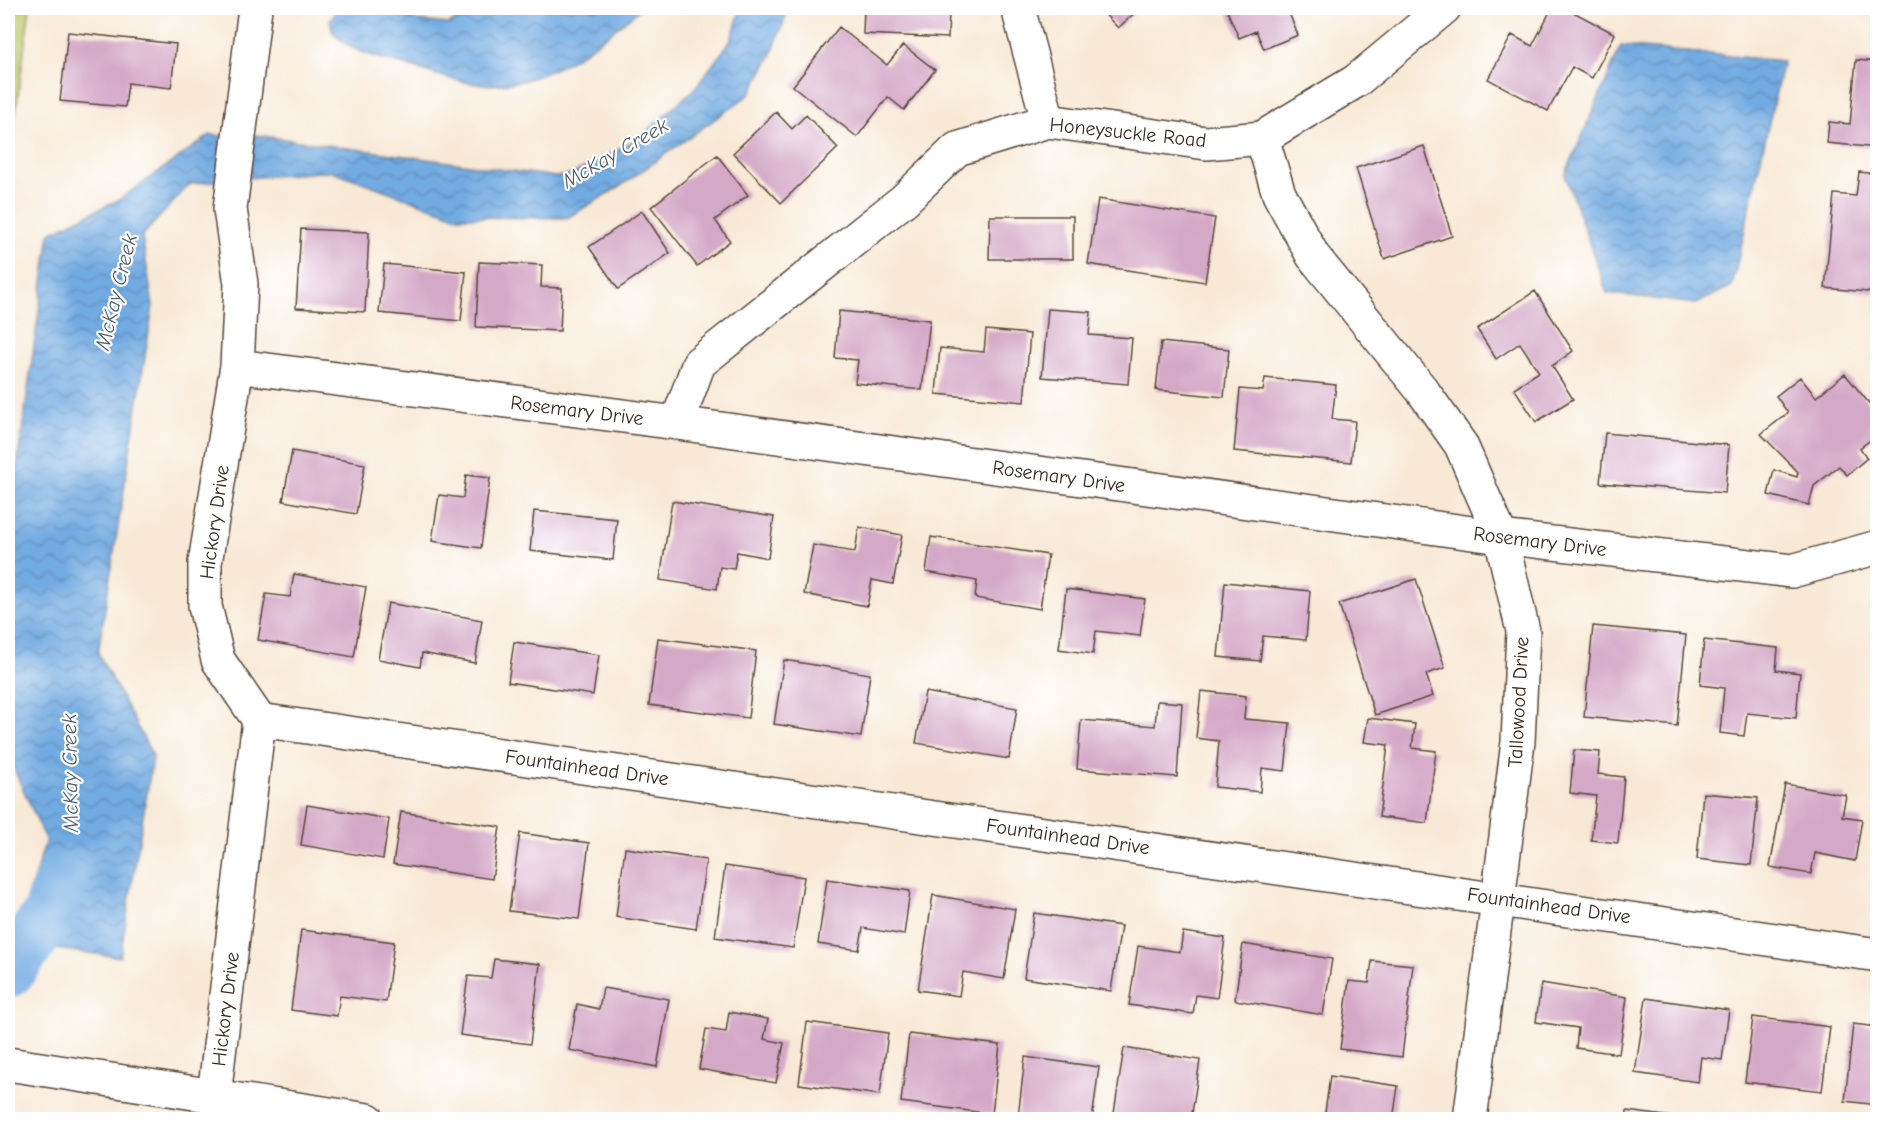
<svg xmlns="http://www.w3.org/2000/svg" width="1885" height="1127" font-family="'Comic Neue',sans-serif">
<defs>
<pattern id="water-waves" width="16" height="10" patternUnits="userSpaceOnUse" patternTransform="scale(1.5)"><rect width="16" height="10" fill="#72abe2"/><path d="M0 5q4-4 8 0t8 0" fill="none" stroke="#5f8bb7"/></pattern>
</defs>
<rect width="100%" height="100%" fill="#fff"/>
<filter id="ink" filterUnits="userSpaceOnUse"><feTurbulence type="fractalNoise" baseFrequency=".0167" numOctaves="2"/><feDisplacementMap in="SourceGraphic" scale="12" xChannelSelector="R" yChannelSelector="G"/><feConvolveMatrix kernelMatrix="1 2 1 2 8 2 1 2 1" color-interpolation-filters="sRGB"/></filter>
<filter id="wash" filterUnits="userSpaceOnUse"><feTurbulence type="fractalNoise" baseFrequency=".008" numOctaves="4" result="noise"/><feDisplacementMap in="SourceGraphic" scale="24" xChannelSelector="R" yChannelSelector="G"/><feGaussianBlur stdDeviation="1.35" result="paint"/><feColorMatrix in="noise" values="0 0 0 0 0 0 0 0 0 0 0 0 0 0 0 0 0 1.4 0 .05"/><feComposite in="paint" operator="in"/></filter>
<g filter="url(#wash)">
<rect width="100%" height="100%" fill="#f8e9d6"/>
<path fill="#bbc768" stroke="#7b7843" stroke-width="1.5" d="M8,8H30L14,125L8,124Z"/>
<path fill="url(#water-waves)" stroke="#566a80" stroke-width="1.5" d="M339,8H372L418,21L449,24L474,8H641C601,41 557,79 503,84C471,88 435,74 405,65C377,57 351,54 332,31L330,20Z
M741,8H789L771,56L750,94L619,187L567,218L458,217L332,171L249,178L254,135H256L556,177L573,174L639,138L696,87L731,40Z
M1621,46L1783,61L1732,286L1696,304L1607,293L1565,175Z
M210,135L222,136L217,181L190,184L142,236L153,306L98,653L153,756L120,957L13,944L46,840L8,756V530L50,233L120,199Z"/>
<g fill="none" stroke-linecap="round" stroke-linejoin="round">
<path stroke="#72abe2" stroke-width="54" d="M8,971L50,914L61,881"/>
</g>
<g id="blocks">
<path fill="#d4a8c7" d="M864,8H949L948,38L863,34Z
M1099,8H1140L1118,28Z
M1226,8H1287L1298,35L1264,49L1256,31L1239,38Z
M1552,8H1566L1615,34L1592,78L1572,67L1548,111L1488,79L1512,35L1532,46Z
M839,27L887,65L903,45L935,70L904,110L888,97L857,137L793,86Z
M68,32L176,44L171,88L128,83L125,107L60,101Z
M1856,60L1878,62V148L1827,143L1829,122L1850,124Z
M776,112L792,129L806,115L838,148L781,203L733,153Z
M1424,146L1452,236L1384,259L1356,168Z
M717,155L748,195L715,220L730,241L697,266L651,207Z
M1859,172L1878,174V293L1825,288L1834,194L1856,196Z
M1098,199L1215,218L1205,282L1088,264Z
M642,211L670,253L618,289L589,247Z
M990,216H1073V259H989Z
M301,229L369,232L365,312L296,308Z
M479,262L542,265L541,287L562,288L560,331L476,327Z
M384,264L466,272L461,321L379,313Z
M1535,291L1573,351L1552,366L1573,399L1536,422L1514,388L1539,372L1520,343L1496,359L1477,329Z
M1048,309L1091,312L1089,335L1132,338L1128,384L1042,377Z
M839,311L930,320L922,390L855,383L858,360L835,358Z
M986,330L1030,334L1024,402L936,394L940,348L984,352Z
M1161,342L1229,349L1224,397L1156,390Z
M1845,374L1878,414V434L1860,448L1867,458L1847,475L1839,466L1814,486L1809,505L1768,495L1774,470L1797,477L1798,472L1761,434L1788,413L1776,396L1800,377L1816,397Z
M1265,378L1336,385L1332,419L1355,421L1351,462L1234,451L1240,389L1263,391Z
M1605,433L1729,445L1725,493L1600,483Z
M292,451L365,464L356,514L283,501Z
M466,475L490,478L481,548L432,541L439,495L463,498Z
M672,501L774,517L768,558L737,552L734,569L720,567L717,589L660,580Z
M534,511L617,519L613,560L530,551Z
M859,527L902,535L893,584L872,580L867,606L804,594L813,545L855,552Z
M931,537L1048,555L1040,609L975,598L977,581L926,572Z
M294,574L366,587L354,657L258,640L266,594L290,597Z
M1416,579L1445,668L1426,674L1433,696L1375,715L1339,604Z
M1225,582L1310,591L1306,640L1263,636L1260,661L1218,657Z
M1066,589L1145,599L1140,636L1096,631L1093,654L1059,649Z
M388,603L482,620L475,663L422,653L420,667L378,659Z
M1593,626L1686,635L1677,726L1584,717Z
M658,638L756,651L748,718L649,705Z
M1704,640L1778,648L1776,670L1800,673L1796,718L1747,713L1744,736L1720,733L1724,688L1700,685Z
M514,642L599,655L593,695L508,682Z
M784,660L870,674L861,737L774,724Z
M1201,691L1246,696L1244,719L1290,723L1285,771L1262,768L1260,792L1215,787L1219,741L1196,738Z
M925,692L1017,708L1009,759L916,743Z
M1157,701L1182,703L1177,777L1077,769L1081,720L1155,726Z
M1368,718L1415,724L1412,748L1436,751L1427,823L1379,817L1388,745L1364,742Z
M1574,750L1600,752L1598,774L1624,777L1618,843L1591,840L1596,796L1570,793Z
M1785,784L1846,795L1842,816L1862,819L1855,861L1815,853L1811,874L1770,867Z
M1703,793L1758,798L1751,865L1697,859Z
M307,805L389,819L383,859L301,845Z
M401,812L500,827L492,879L393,864Z
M520,833L589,843L579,919L509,911Z
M625,848L706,860L696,929L616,917Z
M725,866L804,877L793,948L715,937Z
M827,879L910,891L904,935L863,928L859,950L818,944Z
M933,895L1015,909L1004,979L963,972L959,996L918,990Z
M1034,913L1121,926L1111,991L1024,978Z
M301,930L394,942L386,1002L340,996L337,1016L291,1010Z
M1183,932L1225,938L1217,998L1196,995L1193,1014L1129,1005L1138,946L1180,952Z
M1243,944L1332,959L1323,1015L1235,1000Z
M494,959L540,964L530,1044L460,1035L468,976L491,978Z
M1372,961L1413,965L1402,1057L1340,1049L1349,981L1369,983Z
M1541,983L1627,997L1619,1054L1576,1048L1578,1028L1536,1022Z
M603,988L669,999L657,1067L569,1050L577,1004L599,1009Z
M1646,998L1729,1010L1722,1060L1701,1057L1698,1082L1635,1073Z
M729,1012L768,1019L764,1039L784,1043L776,1083L699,1069L706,1029L726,1032Z
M1753,1017L1830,1027L1822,1091L1745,1082Z
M807,1022L888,1033L880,1095L799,1084Z
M1853,1024L1878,1027V1105L1845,1101Z
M909,1034L1000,1045L992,1114L901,1102Z
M1124,1048L1200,1060L1191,1120H1113Z
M1025,1057L1099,1067L1092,1120L1018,1117Z
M1330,1076L1398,1086L1393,1120H1324Z
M1627,1111L1673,1117V1120H1626Z"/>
</g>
</g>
<g filter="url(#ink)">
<use href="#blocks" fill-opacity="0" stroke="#57473a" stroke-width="1.5"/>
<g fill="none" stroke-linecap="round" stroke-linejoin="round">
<g stroke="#57473a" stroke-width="36">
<path id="minor" d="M1018,8L1048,121
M1262,138L1279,194L1313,256L1422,390L1461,445L1501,537L1523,631L1518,742L1470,1120
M237,366L677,423L1501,537L1792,571L1878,547
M677,423L699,363L904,200L957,149L1048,121L1206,143L1262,138L1356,81L1444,8
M259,720L1878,955
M8,1064L368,1120
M221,1120L214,1096L259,720L218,660L205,606V563L237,366L241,284L230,209L255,8"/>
</g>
<use href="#minor" stroke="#fff" stroke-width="33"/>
</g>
</g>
<g text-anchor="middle" stroke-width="4.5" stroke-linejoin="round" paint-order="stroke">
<g font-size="20" fill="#3b2a1e" stroke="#fff">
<text transform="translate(1128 132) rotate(6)" y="7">Honeysuckle Road</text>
<text transform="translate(577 410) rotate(7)" y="7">Rosemary Drive</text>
<text transform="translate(1059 476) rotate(8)" y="7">Rosemary Drive</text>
<text transform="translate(214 522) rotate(-82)" y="7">Hickory Drive</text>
<text transform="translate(1540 541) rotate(7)" y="7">Rosemary Drive</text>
<text transform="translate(1518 702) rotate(-87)" y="7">Tallowood Drive</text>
<text transform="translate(587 767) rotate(8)" y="7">Fountainhead Drive</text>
<text transform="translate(1068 836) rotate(8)" y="7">Fountainhead Drive</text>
<text transform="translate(1549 905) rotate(8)" y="7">Fountainhead Drive</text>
<text transform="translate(225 1009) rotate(-83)" y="7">Hickory Drive</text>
</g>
<g font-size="21" font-style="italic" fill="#515e6c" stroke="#fff">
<text transform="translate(615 153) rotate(-30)" y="7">McKay Creek</text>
<text transform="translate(116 292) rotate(-76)" y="7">McKay Creek</text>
<text transform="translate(70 773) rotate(-91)" y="7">McKay Creek</text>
</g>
</g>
<rect width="1885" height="1127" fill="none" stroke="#fff" stroke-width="30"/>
</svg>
